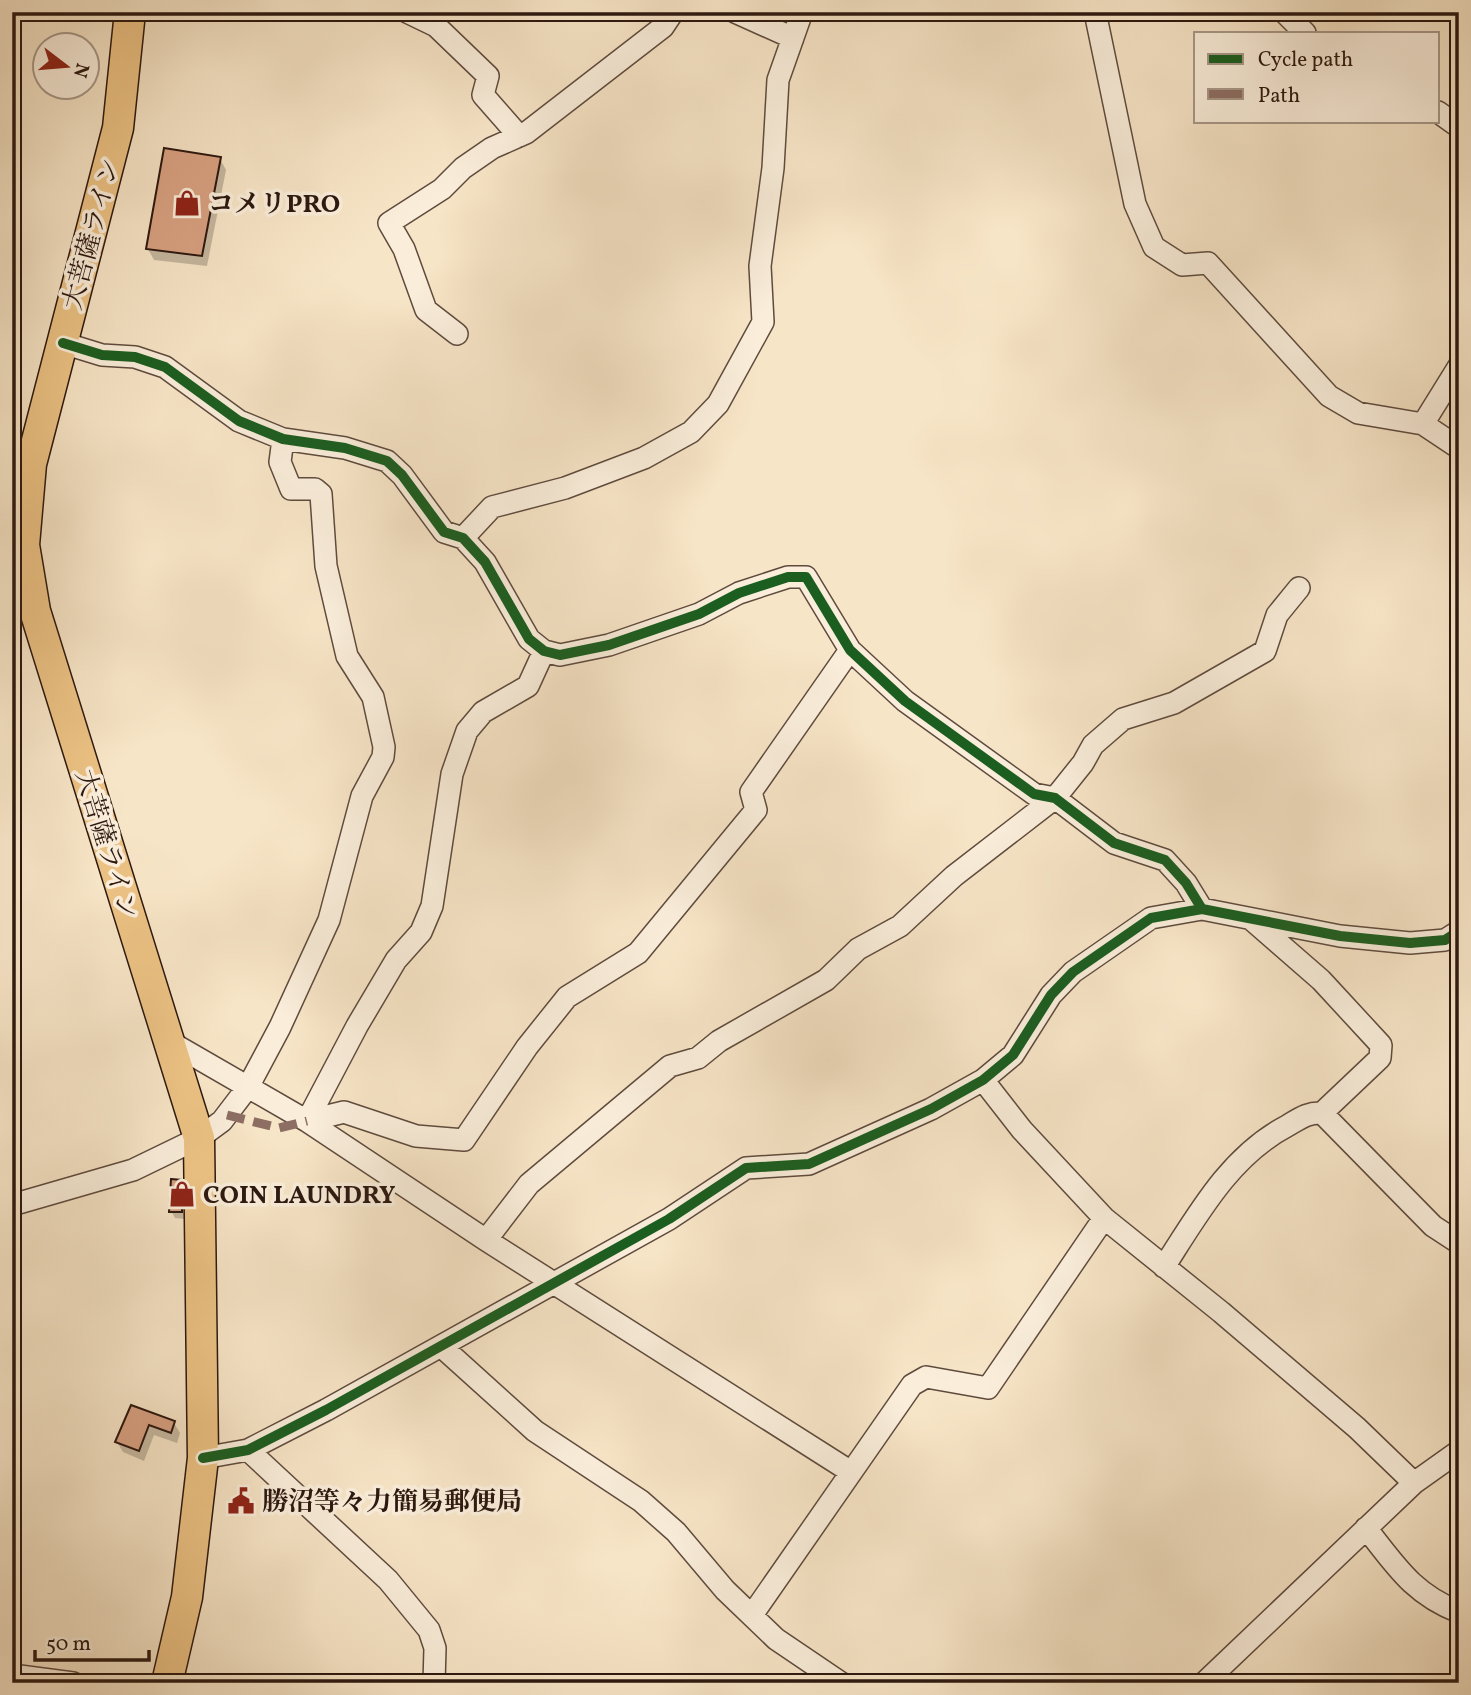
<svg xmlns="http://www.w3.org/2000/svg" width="1471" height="1695" font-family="Vollkorn,'Noto Serif JP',serif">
<rect width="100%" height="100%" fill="#f7e5c7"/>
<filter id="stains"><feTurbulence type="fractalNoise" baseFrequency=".00286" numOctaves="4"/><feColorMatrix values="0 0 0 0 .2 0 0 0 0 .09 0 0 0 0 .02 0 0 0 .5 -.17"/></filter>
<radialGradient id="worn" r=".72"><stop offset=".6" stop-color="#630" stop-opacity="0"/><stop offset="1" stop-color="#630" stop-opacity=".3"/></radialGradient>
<path fill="#0003" d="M220,159L226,170L207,266L154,260L148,249Z
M181,1181L185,1188V1219L175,1218L171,1211Z
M132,1407L174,1423L180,1433L177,1443L154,1435L144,1461L123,1452L117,1442Z"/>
<path fill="#d8a182" stroke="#2c1810" stroke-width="2" d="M164,148L221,157L202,256L146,249Z
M171,1179L182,1180V1212H169Z
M131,1405L175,1421L171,1433L149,1425L139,1451L115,1442Z"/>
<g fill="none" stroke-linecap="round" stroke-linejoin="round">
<g stroke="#5f4b3e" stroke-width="24">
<path id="minor" d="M407,12L436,26L488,76L483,95L519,136
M735,12L793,38
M1095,12L1135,204L1154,247L1182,265L1208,263L1329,396L1358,413L1423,424
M1284,12L1305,33
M1438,112L1459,127
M457,334L426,310L404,249L389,223L442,189L463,168L492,148L526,133L663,27L673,12
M63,343L102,355L135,357L165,367L239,421L283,439L345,448L387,461L402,475L444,532L463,538L485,562L529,639L544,651L560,655L609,645L699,614L739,593L788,577H806L850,650L905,701L1034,794L1055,798L1114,843L1165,860L1186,883L1202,909
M1459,366L1423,424L1459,448
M463,538L492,507L565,488L644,458L691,432L718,404L763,322L760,266L773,168L778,80L802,12
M170,1042L307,1121L486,1240L851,1472
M983,1080L1022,1130L1104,1218L1221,1312L1357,1428L1414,1483
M1322,1113L1433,1226L1459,1243
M307,1121L344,1112L416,1136L464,1140L527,1047L567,997L638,953L756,810L751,792L850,650
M307,1121L357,1026L396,960L421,932L432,906L452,774L467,731L483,712L528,686L544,651
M12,1205L133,1170L199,1138L222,1121L248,1087L280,1027L329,920L362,796L383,757L384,747L373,697L347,656L326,566L321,494L315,489H291L280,462L283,439
M486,1240L529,1184L670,1066L698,1058L719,1041L826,980L858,949L900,926L954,876L1055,798L1083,763L1093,745L1123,719L1174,703L1265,651L1277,615L1299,588
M1164,1267C1198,1214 1230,1156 1287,1126C1299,1119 1308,1112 1322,1113L1380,1058L1381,1045L1321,980L1251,919
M442,1347L535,1431L641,1501L676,1532L725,1590L776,1639L841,1683
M248,1450L388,1580L429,1630L435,1648L434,1683
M203,1458L248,1450L326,1410L669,1219L746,1168L809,1164L931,1109L983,1080L1013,1055L1051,995L1073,972L1151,918L1202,909L1340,936L1410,943L1445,940L1459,931
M1366,1528C1396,1566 1413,1594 1459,1612
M752,1615L912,1385L926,1377L988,1388L1104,1218
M12,1675L73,1683
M1204,1683L1414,1483L1459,1451"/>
</g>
<g stroke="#2c1810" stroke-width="33">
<path id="highway" d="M130,12L118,128L31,464L24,545L35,611L199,1138L203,1458L187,1597L167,1683"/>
</g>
<use href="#minor" stroke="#faeedb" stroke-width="21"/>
<use href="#highway" stroke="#ecc284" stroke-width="30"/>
<path stroke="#8d6e63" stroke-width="9" stroke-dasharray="18 9" stroke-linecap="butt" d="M227,1115L279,1128L307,1121"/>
<g stroke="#faeedb" stroke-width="15">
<path id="cycleway" d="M63,343L102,355L135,357L165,367L239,421L283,439L345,448L387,461L402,475L444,532L463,538L485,562L529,639L544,651L560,655L609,645L699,614L739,593L788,577H806L850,650L905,701L1034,794L1055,798L1114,843L1165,860L1186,883L1202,909
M203,1458L248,1450L326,1410L669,1219L746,1168L809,1164L931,1109L983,1080L1013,1055L1051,995L1073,972L1151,918L1202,909L1340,936L1410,943L1445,940L1459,931"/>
</g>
<use href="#cycleway" stroke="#1b5e20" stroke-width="10"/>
</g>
<defs>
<g id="shop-bare" transform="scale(2.1)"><path d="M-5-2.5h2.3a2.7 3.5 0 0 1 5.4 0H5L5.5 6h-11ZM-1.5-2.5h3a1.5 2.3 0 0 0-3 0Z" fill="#8f2418" stroke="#faeedb" stroke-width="2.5" paint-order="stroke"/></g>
<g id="civic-bare" transform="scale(2.1)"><path d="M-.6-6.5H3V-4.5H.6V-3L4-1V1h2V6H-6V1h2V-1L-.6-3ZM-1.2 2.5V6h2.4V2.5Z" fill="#8f2418" stroke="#faeedb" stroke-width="2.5" paint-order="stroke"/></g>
</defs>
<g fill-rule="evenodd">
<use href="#shop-bare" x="187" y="203"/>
<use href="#shop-bare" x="182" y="1194"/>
<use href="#civic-bare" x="241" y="1501"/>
</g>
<g text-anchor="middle" stroke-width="7" stroke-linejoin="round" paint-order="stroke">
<g font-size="26" font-weight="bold" fill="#2c1810" stroke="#faeedb" text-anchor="start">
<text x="208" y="212">コメリPRO</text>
<text x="203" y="1203">COIN LAUNDRY</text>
<text x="262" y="1510">勝沼等々力簡易郵便局</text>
</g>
<g font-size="26" fill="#2c1810" stroke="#faeedb">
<text transform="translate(91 234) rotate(-75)" y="9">大菩薩ライン</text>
<text transform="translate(107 844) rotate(73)" y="9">大菩薩ライン</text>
</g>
</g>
<rect width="1471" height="1695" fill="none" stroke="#f7e5c7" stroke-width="42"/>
<rect x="14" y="14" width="1443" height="1667" fill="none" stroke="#2c1810" stroke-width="3.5"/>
<rect x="21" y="21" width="1429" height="1653" fill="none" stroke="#2c1810" stroke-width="2"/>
<rect x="1194" y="32" width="245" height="91" fill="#faeedb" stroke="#a8988a" stroke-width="2"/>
<rect x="1208" y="54" width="35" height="10" fill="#1b5e20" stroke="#a8988a" stroke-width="2"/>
<text x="1258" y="66" font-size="21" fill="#2c1810">Cycle path</text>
<rect x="1208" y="89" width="35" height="10" fill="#8d6e63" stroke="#a8988a" stroke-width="2"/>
<text x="1258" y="102" font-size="21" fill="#2c1810">Path</text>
<g transform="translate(66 66) rotate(106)"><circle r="33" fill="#faeedb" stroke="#a8988a" stroke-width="2"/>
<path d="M0-5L12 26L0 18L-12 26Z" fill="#8f2418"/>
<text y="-10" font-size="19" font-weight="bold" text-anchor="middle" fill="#2c1810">N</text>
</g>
<path d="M35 1650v10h114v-10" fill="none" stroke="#2c1810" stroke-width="3.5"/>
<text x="46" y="1650" font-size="21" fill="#2c1810" stroke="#faeedb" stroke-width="5" paint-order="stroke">50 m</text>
<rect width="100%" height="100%" filter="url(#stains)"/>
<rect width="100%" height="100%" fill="url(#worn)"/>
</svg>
